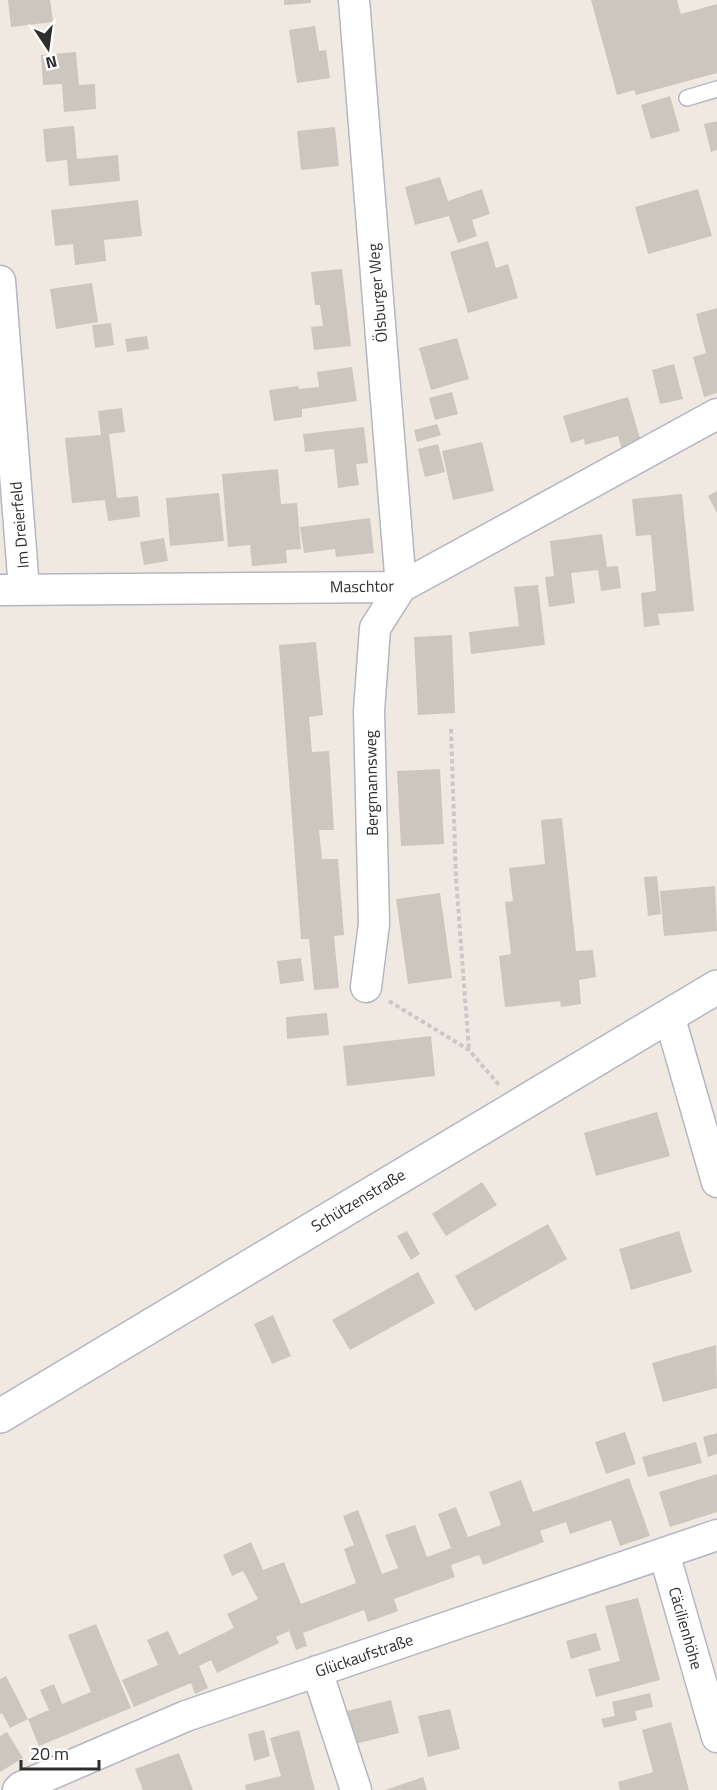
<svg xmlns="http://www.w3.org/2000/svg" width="717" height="1790" font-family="'Titillium Web',sans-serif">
<rect width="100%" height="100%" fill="#efe9e1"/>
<path fill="#cbc7bf" d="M8,0H50L53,22L11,27Z
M284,0H311V3L284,5Z
M591,0H677L681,14L717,4V73L636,95L634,90L617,95Z
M315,26L319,51L326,50L330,78L297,83L289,30Z
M76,52L79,85L95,84L96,109L64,112L62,84L43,85L41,55Z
M670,96L680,131L651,139L641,105Z
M717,121V150L711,152L704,124Z
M74,126L77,159L118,155L120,181L69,186L67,160L46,162L43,129Z
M335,127L339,166L301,170L297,131Z
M440,177L448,201L482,189L490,214L472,220L477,236L458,243L449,216L415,225L405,187Z
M698,189L712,236L648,254L635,207Z
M138,200L142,236L104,240L106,261L75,265L73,244L55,246L51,210Z
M488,241L496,268L508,264L518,298L468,313L450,252Z
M342,269L351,346L314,350L311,327L323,326L320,305H315L311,272Z
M92,283L98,322L56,329L50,289Z
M717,308V393L704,397L693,357L706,353L696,314Z
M111,323L114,345L95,348L92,325Z
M147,336L149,349L127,352L125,339Z
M457,338L469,379L431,390L419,348Z
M674,364L683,399L660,404L652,370Z
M352,367L357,401L302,409V417L274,421L269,390L298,386L299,389L319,387L317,372Z
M452,392L458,414L435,420L429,398Z
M628,397L642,445L622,450L618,436L585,445L584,439L571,443L563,416Z
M122,408L125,432L109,434L117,498L138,496L140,517L108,521L105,500L72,503L65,438L101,435L98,411Z
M437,424L441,435L417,442L414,430Z
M364,427L368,463L356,464L359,485L338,488L334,449L305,452L303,434Z
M482,442L494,491L453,500L442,451Z
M438,444L445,472L425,477L418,449Z
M278,469L281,504L297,503L301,549L286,550L287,563L252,566L250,545L228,547L222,474Z
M717,491V513L708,496Z
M219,493L224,541L170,546L166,498Z
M682,494L694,611L658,614L660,625L644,627L641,593L656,591L651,535L636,536L632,499Z
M370,518L374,553L336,557L335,549L304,553L300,527Z
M602,534L607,567L618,566L621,588L601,591L598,570L571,573L575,603L549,607L545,577L554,576L550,541Z
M164,538L168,561L144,565L140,542Z
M538,585L545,645L471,654L469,632L519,626L514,587Z
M452,635L455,713L418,715L414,637Z
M316,642L323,715L309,717L312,752L329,751L334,830H319L322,859H338L344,935L334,936L339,988L314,990L309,939H301L279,645Z
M440,769L444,844L401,846L397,771Z
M562,818L576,951L593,950L596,977L579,980L581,1004L561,1007L560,1001L505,1007L499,956L511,954L505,902L513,901L509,868L545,864L541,820Z
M657,876L661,914L648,916L644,877Z
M715,886L717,931L664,936L660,891Z
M440,893L452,978L408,984L396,899Z
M301,958L304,981L280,984L277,961Z
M327,1013L329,1035L287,1039L286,1017Z
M431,1036L435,1076L347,1086L343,1046Z
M657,1112L670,1156L596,1176L584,1133Z
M482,1182L497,1205L446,1236L432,1214Z
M548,1224L567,1259L475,1311L455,1276Z
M407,1231L420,1254L411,1260L397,1236Z
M679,1231L692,1272L631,1290L619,1249Z
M418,1272L435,1303L350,1350L332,1320Z
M273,1315L291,1356L272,1364L254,1324Z
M716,1345L717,1388L663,1402L652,1363Z
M625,1432L636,1464L606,1474L595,1442Z
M717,1433V1454L708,1457L703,1437Z
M696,1442L702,1463L648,1477L642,1457Z
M717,1474V1512L670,1527L659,1492Z
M629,1478L650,1536L620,1546L611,1520L570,1534L566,1522L540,1531L544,1542L483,1565L479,1555L451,1565L455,1577L394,1599L398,1611L368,1622L364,1610L303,1633L307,1646L296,1650L289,1631L276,1637L279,1643L217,1673L211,1660L199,1666L208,1688L195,1694L191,1683L134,1707L122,1680L158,1665L147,1640L168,1631L179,1655L234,1628L227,1614L258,1599L243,1571L232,1576L223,1555L251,1542L263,1570L284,1562L301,1604L356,1583L344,1549L354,1545L343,1516L358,1510L382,1574L398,1568L385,1535L415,1525L427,1557L451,1548L438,1514L456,1507L468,1537L501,1525L489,1492L521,1480L533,1512Z
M638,1598L660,1680L596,1697L588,1669L620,1661L605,1606Z
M96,1624L131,1708L39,1746L28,1719L49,1710L40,1690L54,1684L62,1704L91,1692L68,1635Z
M596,1633L601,1650L571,1659L566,1641Z
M6,1676L28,1719L10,1728L2,1713L0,1714V1679Z
M650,1693L653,1707L635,1711L637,1720L604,1728L601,1719L615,1716L612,1702Z
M391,1700L399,1733L351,1745L343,1712Z
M450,1709L460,1749L428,1757L418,1716Z
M671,1722L689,1790H620L618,1782L653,1772L642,1730Z
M264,1730L270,1756L254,1761L248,1734Z
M299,1730L315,1790H246L245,1785L281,1776L270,1738Z
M7,1732L23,1758L0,1772V1736Z
M179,1753L193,1790H143L135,1769Z
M423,1777L427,1790H385Z"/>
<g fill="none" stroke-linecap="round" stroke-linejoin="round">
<g stroke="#b4b7c1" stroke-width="18">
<path id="service" d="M687,98L717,89"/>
</g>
<g stroke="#b4b7c1" stroke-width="33">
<path id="minor" d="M354,0L401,587L375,628L369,711L374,924L366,987
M0,281L24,589
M0,590L401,587L717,414
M669,1015L717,1182
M664,1553L717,1737
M317,1671L356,1790
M18,1790L21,1787L186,1716L717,1535"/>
</g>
<g stroke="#b4b7c1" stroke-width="36">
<path id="tertiary" d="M0,1416L717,987"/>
</g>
<path stroke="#c9c9c9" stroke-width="4" stroke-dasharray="4.5 3" stroke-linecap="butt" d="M451,729L456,879L469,1050
M389,1001L469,1050L499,1085"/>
<use href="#service" stroke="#fff" stroke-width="15"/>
<use href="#minor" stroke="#fff" stroke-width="30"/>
<use href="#tertiary" stroke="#fff" stroke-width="33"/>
</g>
<g text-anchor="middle" stroke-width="4.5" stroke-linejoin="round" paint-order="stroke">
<g font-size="16" fill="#2e2e2e" stroke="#fff">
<text transform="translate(377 293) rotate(-95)" y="6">Ölsburger Weg</text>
<text transform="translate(19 525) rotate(-95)" y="6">Im Dreierfeld</text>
<text transform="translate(362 586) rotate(-1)" y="6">Maschtor</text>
<text transform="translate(371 783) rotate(-91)" y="6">Bergmannsweg</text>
<text transform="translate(358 1200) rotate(-31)" y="6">Schützenstraße</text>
<text transform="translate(686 1628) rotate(74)" y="6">Cäcilienhöhe</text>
<text transform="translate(364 1655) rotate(-19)" y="6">Glückaufstraße</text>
</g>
</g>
<g transform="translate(48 48) rotate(167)" stroke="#ffffff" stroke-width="4.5" paint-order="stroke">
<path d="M0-4.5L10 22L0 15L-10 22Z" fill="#2e2e2e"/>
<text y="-9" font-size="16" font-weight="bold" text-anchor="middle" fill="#2e2e2e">N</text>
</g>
<path d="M21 1760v9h78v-9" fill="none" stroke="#2e2e2e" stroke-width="3"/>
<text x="30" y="1760" font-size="18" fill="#2e2e2e" stroke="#ffffff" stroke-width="4.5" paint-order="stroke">20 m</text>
</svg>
